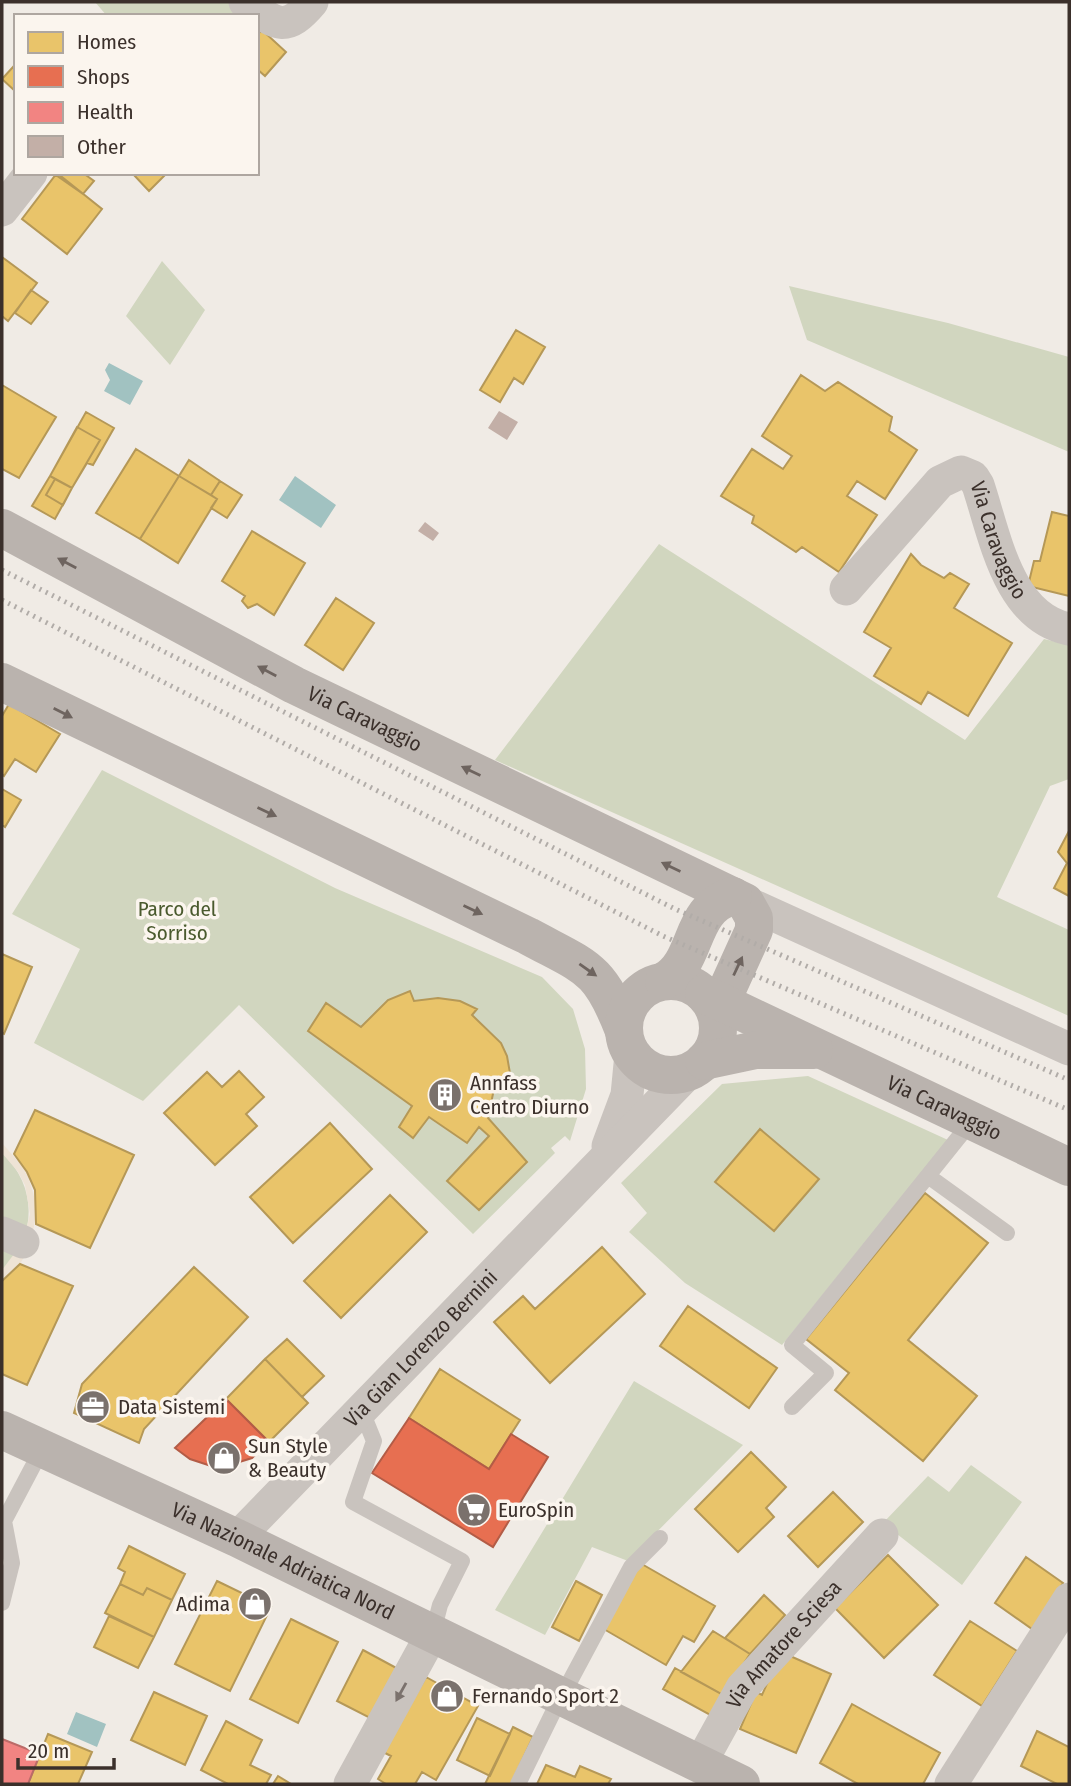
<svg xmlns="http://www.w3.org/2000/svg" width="1071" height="1786" font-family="'Fira Sans Condensed',sans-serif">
<rect width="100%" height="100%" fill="#f0ebe5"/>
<path fill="#d1d6bf" d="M95,2H229L245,16H107Z
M162,261L205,310L170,365L126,316Z
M789,286L948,323L1069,357V452L807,340Z
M659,544L965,740L1044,639L1069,645V779L1050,786L997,897L1069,930V1016L495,760Z
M102,770L335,888L542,977L573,1009L585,1049L586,1089L570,1141L565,1136L551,1148L555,1153L473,1234L239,1005L143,1101L34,1043L80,949L12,914Z
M808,1076L948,1140L782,1345L685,1283L629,1232L647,1213L621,1183L722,1084Z
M2,1153C38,1186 37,1238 2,1270Z
M634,1381L743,1445L628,1561L592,1547L545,1635L495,1610Z
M971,1465L1022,1502L962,1585L883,1523L928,1476L949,1492Z"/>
<path fill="#eee3d5" d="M2,1143L27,1172L37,1207L31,1245L20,1264L2,1280V1270L23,1242L30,1214L25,1185L18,1172L2,1153Z"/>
<path fill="#a1c2c1" d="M109,363L143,381L130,405L104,391L110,380L105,370Z
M295,476L336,505L321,528L279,500Z
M76,1712L106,1724L97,1747L67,1734Z"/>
<path fill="#e9c46a" stroke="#b59857" stroke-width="2" d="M262,30L286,52L265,76L257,69V35Z
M13,67L16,70V92L2,79Z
M53,173H83L94,181L83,194Z
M57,173L102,209L67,254L22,219Z
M132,173H167L149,191Z
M2,257L37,283L8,321L2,316Z
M31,290L48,302L31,324L15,313Z
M516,330L545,347L523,384L514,378L500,402L480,390Z
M801,375L825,391L838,382L892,417L889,431L917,450L885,499L857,481L847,496L877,515L839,572L802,547L796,552L752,523L754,516L721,496L752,449L783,469L792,456L762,436Z
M2,385L56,417L19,478L2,469Z
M86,412L114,428L93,465L87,463L72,488L50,476Z
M77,427L100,440L72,488L50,476Z
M136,449L179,476L140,539L96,513Z
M189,460L220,481L211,495L179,476Z
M50,476L72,488L55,519L32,506Z
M179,476L217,499L178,563L140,539Z
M55,479L72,488L63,505L46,495Z
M220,481L242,495L227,518L211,508L217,499L211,495Z
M1052,512L1069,516V596L1028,586L1034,561H1040Z
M252,531L305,563L274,615L257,604L248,608L242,601L245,596L222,581Z
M911,554L921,565L944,578L950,573L969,584L954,608L1012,643L968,716L928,692L921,704L874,676L891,648L864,632Z
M336,598L374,623L343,670L305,645Z
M9,704L60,734L36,772L15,759L4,776L2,774V716Z
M2,789L21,800L5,827L2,825Z
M1069,831V896L1054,888L1067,863L1058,852Z
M2,954L32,967L4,1034L2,1033Z
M410,991L414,1001L438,998L460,1001L477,1009L472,1015L501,1043L507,1056L511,1079L495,1084L488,1118L527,1162L479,1210L447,1181L489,1136L479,1127L467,1143L429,1117L413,1138L399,1127L412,1106L308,1031L326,1003L361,1027L388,1000Z
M239,1071L264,1097L246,1114L257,1126L215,1165L164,1113L207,1072L222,1087Z
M35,1110L134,1155L90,1248L36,1224L35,1190L27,1172L14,1154Z
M330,1123L372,1169L293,1243L250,1197Z
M760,1129L819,1179L774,1231L715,1182Z
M925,1193L988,1243L908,1340L977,1396L923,1461L835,1390L849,1373L806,1339Z
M390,1195L427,1232L341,1318L304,1281Z
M602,1247L645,1294L550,1383L494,1322L523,1296L535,1309Z
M20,1264L73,1286L27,1385L2,1374V1281Z
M194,1267L248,1317L144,1429L139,1443L74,1413L82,1384Z
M688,1306L777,1368L749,1408L660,1346Z
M287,1339L324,1376L302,1397L265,1359Z
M265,1359L308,1403L269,1442L226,1399Z
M440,1369L520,1420L489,1469L409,1418Z
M751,1452L786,1487L766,1508L774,1517L738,1552L695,1509Z
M833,1492L863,1522L818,1567L788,1536Z
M129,1546L185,1574L172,1600L147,1588L143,1595L120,1584L125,1572L118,1568Z
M888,1555L938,1605L884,1658L835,1608Z
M1026,1557L1063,1583L1032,1629L995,1603Z
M640,1563L715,1606L694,1642L683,1636L666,1665L602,1628Z
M217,1581L271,1607L230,1691L175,1664Z
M576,1581L602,1595L579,1641L552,1627Z
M120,1584L143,1595L147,1588L172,1600L154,1637L105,1613Z
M764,1595L785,1615L750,1654L725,1638Z
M109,1616L154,1637L138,1668L94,1647Z
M291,1619L338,1642L298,1723L250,1699Z
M970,1621L1017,1651L982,1706L934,1675Z
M713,1631L750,1654L723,1695L681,1672Z
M363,1650L400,1670L374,1720L337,1701Z
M781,1652L831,1674L796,1753L740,1729L756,1692L762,1695Z
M675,1668L723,1695L712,1716L663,1689Z
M426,1677L478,1706L436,1780L422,1772L415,1784H386L378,1779L391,1756L383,1752Z
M154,1692L207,1716L185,1765L131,1740Z
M852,1704L940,1753L923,1784H858L820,1763Z
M477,1718L510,1734L490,1776L457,1760Z
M226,1721L262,1740L250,1765L271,1775L266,1784H228L201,1770Z
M513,1727L533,1737L511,1784H485Z
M1037,1731L1069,1747V1784H1057L1021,1766Z
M48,1734L92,1752L78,1784H28Z
M546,1765L575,1777L580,1766L611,1779L608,1784H537Z
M278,1776L291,1784H273Z"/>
<path fill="#e76f51" stroke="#b35c46" stroke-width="2" d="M226,1399L269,1442L252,1458L233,1464L211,1466L190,1459L175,1448Z
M409,1418L489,1469L511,1434L548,1457L493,1547L372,1473Z"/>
<path fill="#f28482" stroke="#bb6b68" stroke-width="2" d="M2,1739L40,1754L28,1784H2Z"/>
<path fill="#c3afa7" d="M499,411L518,422L507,440L488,428Z
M425,522L439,533L433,541L418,531Z"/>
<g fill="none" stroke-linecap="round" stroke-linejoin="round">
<path stroke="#c9c3be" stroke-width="16" d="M928,1176L1007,1233
M792,1407L826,1373L792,1345L971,1122
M361,1409L374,1441L353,1502L462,1561L440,1605L433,1632
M2,1603L12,1563L4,1521L42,1449
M562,1696L631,1567L660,1538
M518,1784L561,1696"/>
<g stroke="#c9c3be" stroke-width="33">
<path d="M245,2C276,24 285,34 312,2"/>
<path d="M2,210L31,173"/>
<path id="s1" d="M846,589L940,482L961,472L973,477L978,485C995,536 1008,617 1069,629"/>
<path d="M745,902L1069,1049"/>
<path d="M608,1146L627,1095L631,1054"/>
<path d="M2,1233L23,1242"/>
<path id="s2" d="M237,1538L690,1071"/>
<path id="s3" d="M700,1764L742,1688L882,1535"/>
<path d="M350,1784L433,1632"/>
<path d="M951,1784L1069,1599"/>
</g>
<g stroke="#bab3ae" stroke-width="38">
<path id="s4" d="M2,528L294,685L745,902L754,918V930L725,994L718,1024"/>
<path d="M2,682L528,936C587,968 599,966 624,1031"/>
<circle cx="671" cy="1028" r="47"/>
<path d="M664,981C700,961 687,909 733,896"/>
<path id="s5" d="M704,994L1069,1167"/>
<path d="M704,1061L756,1050H814"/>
<path id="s6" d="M2,1430L237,1538L741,1784"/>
</g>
<path stroke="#b1aca8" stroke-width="5" stroke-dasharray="2 5" stroke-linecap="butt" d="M2,570L675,909L1069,1080
M2,600L663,936L1069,1110"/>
</g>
<defs><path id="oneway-solid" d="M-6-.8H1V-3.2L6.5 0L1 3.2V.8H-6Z" transform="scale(1.75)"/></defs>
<g fill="#6e645f">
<use href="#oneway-solid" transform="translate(67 563) rotate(-152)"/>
<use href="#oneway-solid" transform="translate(267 671) rotate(-152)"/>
<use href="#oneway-solid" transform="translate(63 713) rotate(27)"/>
<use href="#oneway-solid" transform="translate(471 771) rotate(-154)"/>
<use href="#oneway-solid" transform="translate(267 812) rotate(25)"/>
<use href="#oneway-solid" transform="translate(671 867) rotate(-154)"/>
<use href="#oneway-solid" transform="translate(473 910) rotate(25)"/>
<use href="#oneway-solid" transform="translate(738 966) rotate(-65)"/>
<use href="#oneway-solid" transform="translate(588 970) rotate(35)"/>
</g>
<use fill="#7b726d" href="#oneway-solid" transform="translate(401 1692) rotate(119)"/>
<defs>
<g id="building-disc" transform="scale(1.75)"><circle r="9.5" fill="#7a716c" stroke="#fbf5ee"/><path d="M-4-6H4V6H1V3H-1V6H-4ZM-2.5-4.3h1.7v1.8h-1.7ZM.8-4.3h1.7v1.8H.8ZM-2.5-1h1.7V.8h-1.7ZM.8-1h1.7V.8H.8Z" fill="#fff"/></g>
<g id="office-disc" transform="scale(1.75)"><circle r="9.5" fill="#7a716c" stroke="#fbf5ee"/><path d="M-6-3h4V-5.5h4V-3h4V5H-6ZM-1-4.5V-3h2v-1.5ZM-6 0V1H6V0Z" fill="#fff"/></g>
<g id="shop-disc" transform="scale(1.75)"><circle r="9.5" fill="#7a716c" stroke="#fbf5ee"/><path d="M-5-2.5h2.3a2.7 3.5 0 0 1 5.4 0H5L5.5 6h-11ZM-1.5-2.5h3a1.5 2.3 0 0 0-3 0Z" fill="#fff"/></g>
<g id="supermarket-disc" transform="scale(1.75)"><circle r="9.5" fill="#7a716c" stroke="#fbf5ee"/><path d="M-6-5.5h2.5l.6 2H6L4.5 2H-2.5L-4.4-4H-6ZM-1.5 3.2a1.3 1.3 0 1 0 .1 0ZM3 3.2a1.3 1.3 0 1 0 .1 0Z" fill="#fff"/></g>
</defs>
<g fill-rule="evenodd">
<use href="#building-disc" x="445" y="1095"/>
<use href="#office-disc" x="93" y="1407"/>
<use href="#shop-disc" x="224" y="1458"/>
<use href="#supermarket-disc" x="474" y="1510"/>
<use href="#shop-disc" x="255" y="1604"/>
<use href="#shop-disc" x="447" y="1696"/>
</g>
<g text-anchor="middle" stroke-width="7" stroke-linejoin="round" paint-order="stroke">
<g font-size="21" fill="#3b302b" stroke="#fbf5ee">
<text dy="7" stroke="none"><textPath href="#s1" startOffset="247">Via Caravaggio</textPath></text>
<text dy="7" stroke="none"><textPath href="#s4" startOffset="410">Via Caravaggio</textPath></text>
<text dy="7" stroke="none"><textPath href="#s5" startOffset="266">Via Caravaggio</textPath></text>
<text dy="7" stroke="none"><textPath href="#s2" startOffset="264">Via Gian Lorenzo Bernini</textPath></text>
<text dy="7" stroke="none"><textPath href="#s6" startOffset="310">Via Nazionale Adriatica Nord</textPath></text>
<text dy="7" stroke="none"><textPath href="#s3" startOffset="147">Via Amatore Sciesa</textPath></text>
</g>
<g font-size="21" fill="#4a5a2e" stroke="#fbf5ee">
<text x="177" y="916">Parco del<tspan x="177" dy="24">Sorriso</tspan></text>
</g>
<g font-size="21" fill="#3b302b" stroke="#fbf5ee" text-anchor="start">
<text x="470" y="1090">Annfass<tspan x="470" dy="24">Centro Diurno</tspan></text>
<text x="118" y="1414">Data Sistemi</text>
<text x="248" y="1453">Sun Style<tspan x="248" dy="24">&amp; Beauty</tspan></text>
<text x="498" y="1517">EuroSpin</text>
<text x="230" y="1611" text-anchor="end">Adima</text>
<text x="472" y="1703">Fernando Sport 2</text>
</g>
</g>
<rect width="1071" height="1786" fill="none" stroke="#3b302b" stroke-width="7"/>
<rect x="14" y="14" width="245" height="161" fill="#fbf5ee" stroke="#aea6a0" stroke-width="2"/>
<rect x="28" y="32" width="35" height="21" fill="#e9c46a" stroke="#aea6a0" stroke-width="2"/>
<text x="77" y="49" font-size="21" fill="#3b302b">Homes</text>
<rect x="28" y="66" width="35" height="21" fill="#e76f51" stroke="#aea6a0" stroke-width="2"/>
<text x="77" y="84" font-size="21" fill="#3b302b">Shops</text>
<rect x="28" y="102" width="35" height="21" fill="#f28482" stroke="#aea6a0" stroke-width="2"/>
<text x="77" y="119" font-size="21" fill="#3b302b">Health</text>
<rect x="28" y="136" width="35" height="21" fill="#c3afa7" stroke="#aea6a0" stroke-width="2"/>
<text x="77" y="154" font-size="21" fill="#3b302b">Other</text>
<path d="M18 1758v10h96v-10" fill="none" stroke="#3b302b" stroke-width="3.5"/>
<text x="28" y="1758" font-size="21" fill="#3b302b" stroke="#fbf5ee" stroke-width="5" paint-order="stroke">20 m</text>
</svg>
